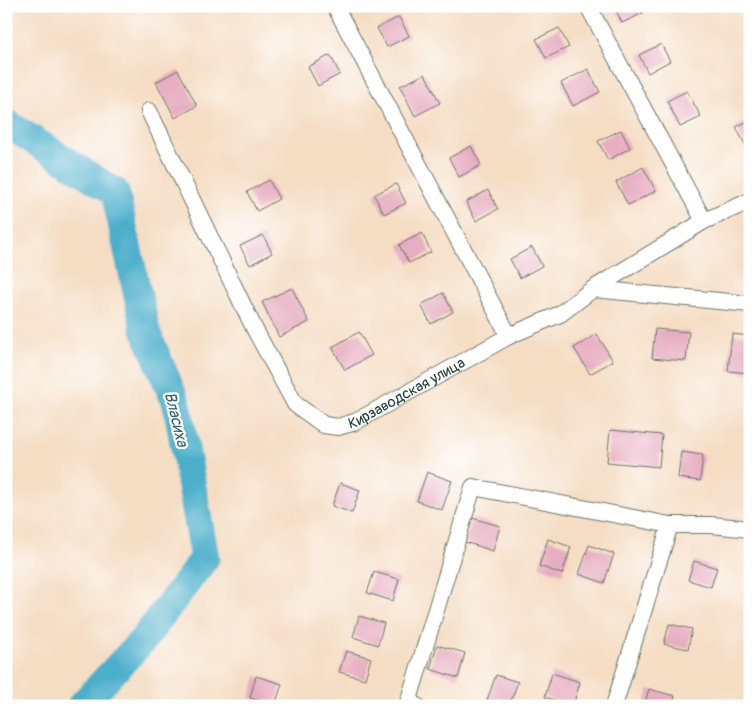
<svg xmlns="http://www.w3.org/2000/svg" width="756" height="712" font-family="Pangolin,sans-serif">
<rect width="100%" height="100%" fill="#fff"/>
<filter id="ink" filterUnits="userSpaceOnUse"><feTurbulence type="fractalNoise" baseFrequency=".02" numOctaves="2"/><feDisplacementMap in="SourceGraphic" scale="10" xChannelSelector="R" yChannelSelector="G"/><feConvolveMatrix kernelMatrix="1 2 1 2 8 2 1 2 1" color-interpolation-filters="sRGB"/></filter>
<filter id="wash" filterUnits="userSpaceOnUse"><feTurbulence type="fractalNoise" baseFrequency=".0096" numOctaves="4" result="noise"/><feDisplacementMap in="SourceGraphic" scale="20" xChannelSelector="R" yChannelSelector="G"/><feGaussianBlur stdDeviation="1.12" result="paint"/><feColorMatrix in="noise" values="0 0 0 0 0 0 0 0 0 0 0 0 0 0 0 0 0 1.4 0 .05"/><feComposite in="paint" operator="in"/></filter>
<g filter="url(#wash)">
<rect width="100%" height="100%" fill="#f5ddc3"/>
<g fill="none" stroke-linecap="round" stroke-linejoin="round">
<path stroke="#4cafcb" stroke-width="29" d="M6,123L115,192L146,332L177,405L205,558L142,641L81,706"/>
</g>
<g id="blocks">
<path fill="#e7adc1" d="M366,6H383L370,13Z
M614,6H640L643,13L622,23Z
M399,17L409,36L387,47L377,28Z
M559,28L569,47L546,58L536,39Z
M661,44L670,61L648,73L639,55Z
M330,55L340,74L318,86L308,67Z
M588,69L600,92L573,106L561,83Z
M178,70L197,106L175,118L156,82Z
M425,74L440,103L415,116L400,86Z
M687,91L701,117L680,127L667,101Z
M750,120V154L736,127Z
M621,130L630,148L608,160L598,141Z
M471,146L481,165L459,177L449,158Z
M643,167L656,191L628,205L616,182Z
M269,180L279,199L257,211L247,192Z
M396,184L406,203L384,214L374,195Z
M488,190L498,209L476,221L466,202Z
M422,233L431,252L409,263L399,245Z
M263,235L272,253L250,265L240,246Z
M532,247L542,266L520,278L510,259Z
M292,288L309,322L279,337L262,302Z
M443,293L453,312L431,324L421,305Z
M655,329L689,332L686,361L652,358Z
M359,332L372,355L345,370L332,347Z
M597,334L613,361L590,374L574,348Z
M732,334L750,336V373L728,371Z
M610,430L662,435L659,467L607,462Z
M681,452L703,455L700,481L678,478Z
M427,472L452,481L442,510L417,501Z
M340,483L360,490L352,513L332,506Z
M472,518L500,526L493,551L465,542Z
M548,539L571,547L562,574L539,566Z
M589,545L614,554L604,583L579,574Z
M694,561L717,568L711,587L688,580Z
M374,572L399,579L393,601L367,593Z
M359,616L384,623L378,645L353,637Z
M669,624L692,629L688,649L664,644Z
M437,645L465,653L458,678L430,669Z
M346,651L371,658L365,679L339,672Z
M552,673L580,682L573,706L545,697Z
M496,675L518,682L509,706L487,700Z
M256,676L282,684L275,705L250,698Z
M649,689L675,696L672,706H644Z"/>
</g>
</g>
<g filter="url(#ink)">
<use href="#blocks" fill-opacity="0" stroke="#6a7566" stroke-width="1"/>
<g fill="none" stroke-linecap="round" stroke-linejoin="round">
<g stroke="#6a7566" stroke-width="18">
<g id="street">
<path d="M335,6L509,336"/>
<path d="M588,6L704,221"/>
<path id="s1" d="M149,111L254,328L295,404L324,425L338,427L355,422L509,336L560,314L593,289L704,221L750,201"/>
<path d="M593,289L750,304"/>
<path d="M417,706L408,703L473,487L670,525"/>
<path d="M614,706L670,525H712L750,529"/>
</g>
</g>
<use href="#street" stroke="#fff" stroke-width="16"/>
</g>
</g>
<g text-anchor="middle" stroke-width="4.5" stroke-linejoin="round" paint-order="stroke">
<g font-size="15" fill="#1f3d34" stroke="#fff">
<text dy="5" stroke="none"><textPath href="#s1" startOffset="454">Кирзаводская улица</textPath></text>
</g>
<g font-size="16" font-style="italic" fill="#2f6569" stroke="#fff">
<text transform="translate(177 419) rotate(76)" y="6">Власиха</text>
</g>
</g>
<rect width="756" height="712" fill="none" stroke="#fff" stroke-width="25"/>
</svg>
